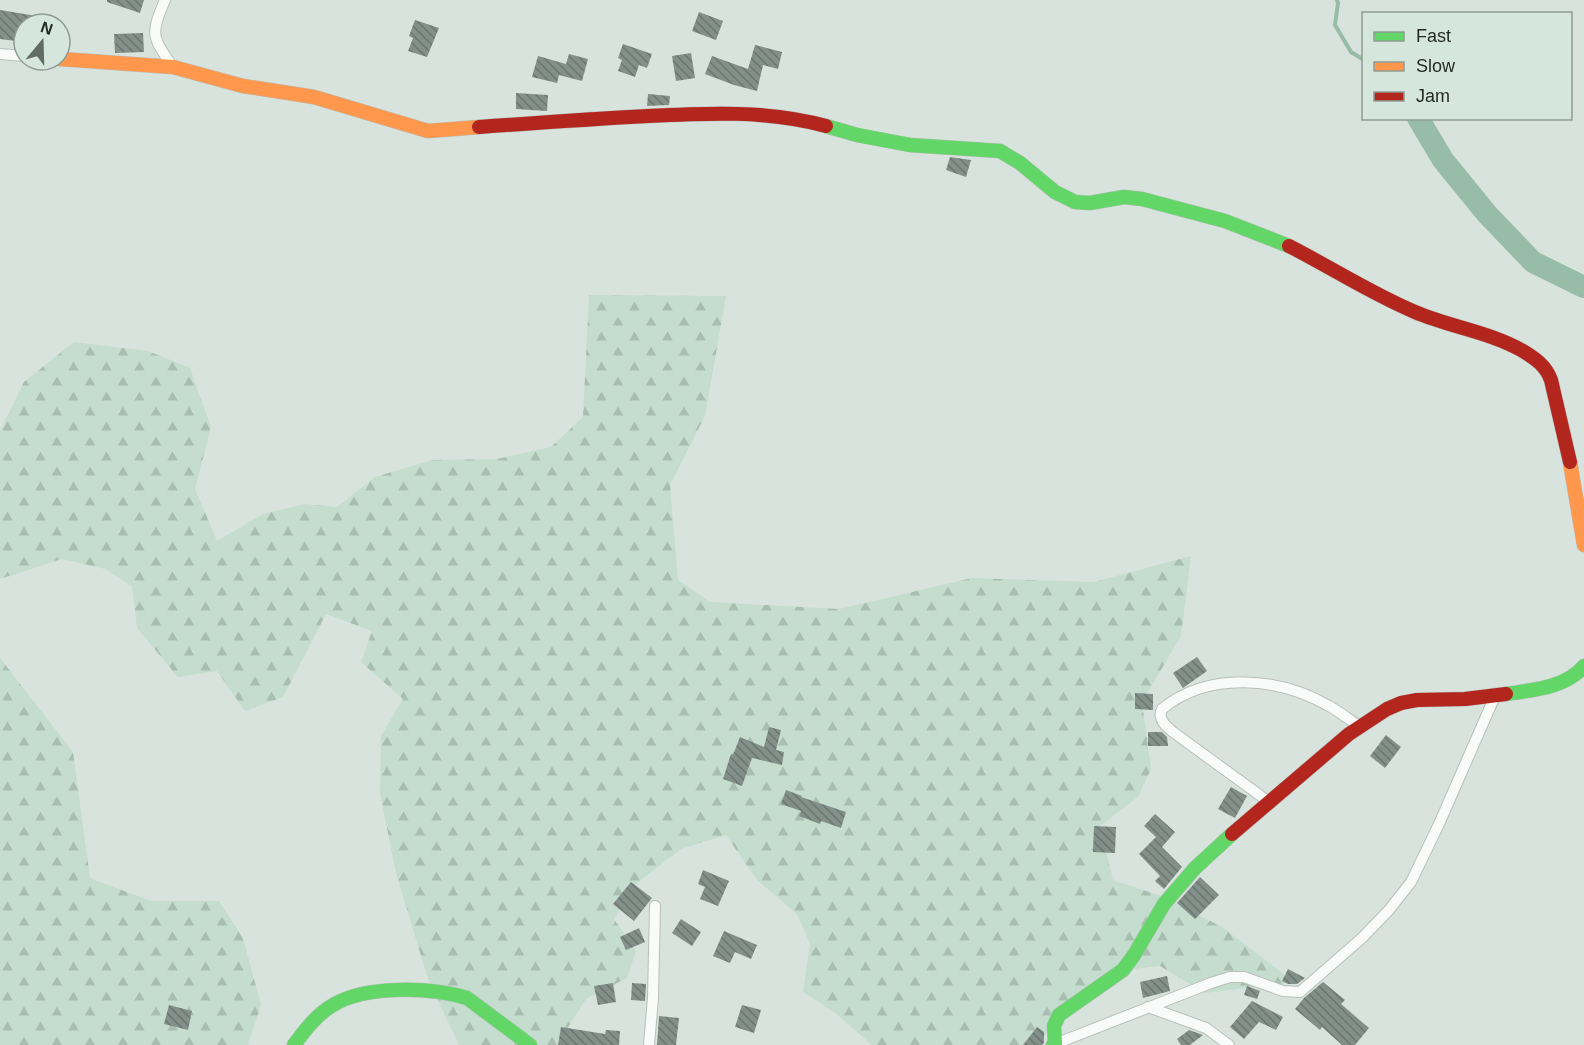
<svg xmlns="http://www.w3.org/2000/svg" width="1584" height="1045" font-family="Arial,sans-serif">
<defs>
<pattern id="forest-firs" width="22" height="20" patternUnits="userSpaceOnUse" patternTransform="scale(1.5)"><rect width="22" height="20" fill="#c4ddce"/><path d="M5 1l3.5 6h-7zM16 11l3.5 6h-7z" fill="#a8beb1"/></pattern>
<pattern id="building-back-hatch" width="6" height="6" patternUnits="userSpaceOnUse" patternTransform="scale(1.5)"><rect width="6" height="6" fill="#839089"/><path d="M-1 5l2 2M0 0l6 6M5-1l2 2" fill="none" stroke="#6b7670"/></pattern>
</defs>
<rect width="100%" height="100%" fill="#d9e3dd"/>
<path fill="url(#forest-firs)" d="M589,295L726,296L705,416L670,485L678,580L710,602L839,609L972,578L1094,582L1191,556L1181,636L1142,702L1151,769L1138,797L1100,826L1113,880L1164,897L1222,927L1294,982L1205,993L1160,966L1115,971L1053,1016L1041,1045H872L835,1013L803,992L810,944L797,914L757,880L726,835L681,849L637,883L614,919L636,951L627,978L586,999L557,1045H459L428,979L396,873L380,793L381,736L403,699L361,662L372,631L326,614L283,697L245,711L217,671L178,677L137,628L132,586L105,569L62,559L0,579V431L24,382L74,342L148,351L190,368L211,427L195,489L217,541L263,514L305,504L337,507L375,477L432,460L497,459L551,447L583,417Z
M0,658L73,752L90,878L151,901H219L243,938L261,1005L248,1045H0Z"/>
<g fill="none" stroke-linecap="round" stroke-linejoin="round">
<path stroke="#97bca7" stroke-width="4" d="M1337,0L1338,3L1335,25L1351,52L1364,60"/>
<path stroke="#97bca7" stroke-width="22" d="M1418,118L1443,160L1487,214L1533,262L1584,287"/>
</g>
<path fill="url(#building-back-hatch)" d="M107,0H144L140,13L107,2Z
M0,10L49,18V24H24V42L0,39Z
M699,12L723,21L716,40L692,31Z
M415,20L439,28L427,57L408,51L413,38L409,36Z
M143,33L144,52L115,53L114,34Z
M623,44L652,54L647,68L639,65L635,77L618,71L622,60L618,58Z
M755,45L782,52L778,69L763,65L757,91L734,85L705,74L712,56L748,69Z
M691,53L695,78L676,81L672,56Z
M569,54L588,59L582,81L559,75L557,83L532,77L538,56L566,64Z
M516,93L548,95L547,111L516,109Z
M648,94L670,96L669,105L647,106Z
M950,157L971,160L966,177L946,170Z
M1197,657L1207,671L1183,688L1173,673Z
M1135,693L1153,694V710L1135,709Z
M769,727L781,730L776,750L784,752L782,765L752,758L742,786L723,779L731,754L733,755L740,737L764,747Z
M1148,732H1162L1167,737L1168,746H1148Z
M1386,735L1401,747L1385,768L1370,756Z
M1231,787L1247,796L1235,818L1218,809Z
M786,790L802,796L801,797L846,812L841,828L821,821L820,824L799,816L801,811L781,804Z
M1155,814L1175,832L1162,847L1182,867L1164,889L1155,881L1160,876L1139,854L1156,837L1144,826Z
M1094,826L1116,827L1115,853L1093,852Z
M703,870L729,881L718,906L700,899L705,887L698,884Z
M1200,877L1219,895L1195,919L1177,903Z
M631,882L652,898L634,921L613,904Z
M681,919L701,932L692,946L672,933Z
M639,928L645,942L626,950L620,937Z
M724,931L757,945L751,959L735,952L730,963L713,956Z
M1288,969L1305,978L1297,984H1288L1282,981Z
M1167,976L1170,991L1143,998L1140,982Z
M1323,982L1345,1000L1341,1004L1369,1028L1355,1045H1342L1322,1027L1320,1030L1295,1009L1304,998Z
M613,983L616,1002L598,1005L594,986Z
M632,983L646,984L645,1001L631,1000Z
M1247,986L1260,991L1257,999L1244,995Z
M1252,1001L1283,1017L1276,1030L1259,1022L1244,1039L1230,1027Z
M169,1005L192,1011L188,1030L164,1024Z
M742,1005L761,1010L754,1033L735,1027Z
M659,1016L679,1018L676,1045H657Z
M561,1027L605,1034L606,1030L620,1031L619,1045H558Z
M1037,1027L1044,1032V1043L1042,1045H1023Z
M1189,1030L1203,1035L1190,1045H1181L1177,1039Z"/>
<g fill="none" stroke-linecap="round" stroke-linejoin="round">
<g stroke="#b8bfbb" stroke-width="12">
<path id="street" d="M165,0C150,35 152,37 173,67
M0,54L24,56
M1269,802L1173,732C1166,726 1157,719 1162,709C1209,671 1279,677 1329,706C1340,712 1350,720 1360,727
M1148,1007L1206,1028L1229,1045
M1055,1044L1211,983L1230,977H1244L1283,991L1300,992L1362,938L1389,910L1411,882L1439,824L1495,696
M649,1045L653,998L655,906"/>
</g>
<g stroke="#b8bfbb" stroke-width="15">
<path id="fast" d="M826,126L857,135L910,145L1000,151L1020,163L1055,192L1075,202L1090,203L1124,197L1142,199L1225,221L1289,246
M1506,694C1532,690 1566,688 1584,666
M294,1045C305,1030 317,1014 333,1005C366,985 431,987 467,998L530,1045
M1053,1045L1055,1044L1054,1026L1059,1015L1123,970L1134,955L1164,904L1195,868L1232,834"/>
</g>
<g stroke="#b8bfbb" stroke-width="15">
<path id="slow" d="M60,59L173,67L243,86L314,97L428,131L479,127
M1570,462L1584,545"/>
</g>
<g stroke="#b8bfbb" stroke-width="15">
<path id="jam" d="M479,127C535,123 592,119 648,116C707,113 768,110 826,126
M1289,246C1332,268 1372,294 1415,312C1450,327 1490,332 1523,351C1536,359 1546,366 1551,380L1570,462
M1232,834L1349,734L1387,709L1401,703L1417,700L1465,699L1506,694"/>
</g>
<use href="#street" stroke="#f9fbfa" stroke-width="10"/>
<use href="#fast" stroke="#63d668" stroke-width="14"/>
<use href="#slow" stroke="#ff974d" stroke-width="14"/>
<use href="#jam" stroke="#b3261e" stroke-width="14"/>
</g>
<rect x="1362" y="12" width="210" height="108" fill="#d5e7dc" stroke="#8e9c93" stroke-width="1.5"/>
<rect x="1374" y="32" width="30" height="9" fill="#63d668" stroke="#8e9c93" stroke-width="1.5"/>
<text x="1416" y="42" font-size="18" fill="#242b26">Fast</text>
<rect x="1374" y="62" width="30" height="9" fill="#ff974d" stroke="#8e9c93" stroke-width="1.5"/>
<text x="1416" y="72" font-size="18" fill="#242b26">Slow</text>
<rect x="1374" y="92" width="30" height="9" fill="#b3261e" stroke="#8e9c93" stroke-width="1.5"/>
<text x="1416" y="102" font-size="18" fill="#242b26">Jam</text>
<g transform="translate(42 42) rotate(19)"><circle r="28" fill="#d5e7dc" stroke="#8e9c93" stroke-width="1.5"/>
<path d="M0-4.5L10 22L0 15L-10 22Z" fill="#636b66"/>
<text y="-9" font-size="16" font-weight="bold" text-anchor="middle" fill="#242b26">N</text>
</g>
</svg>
